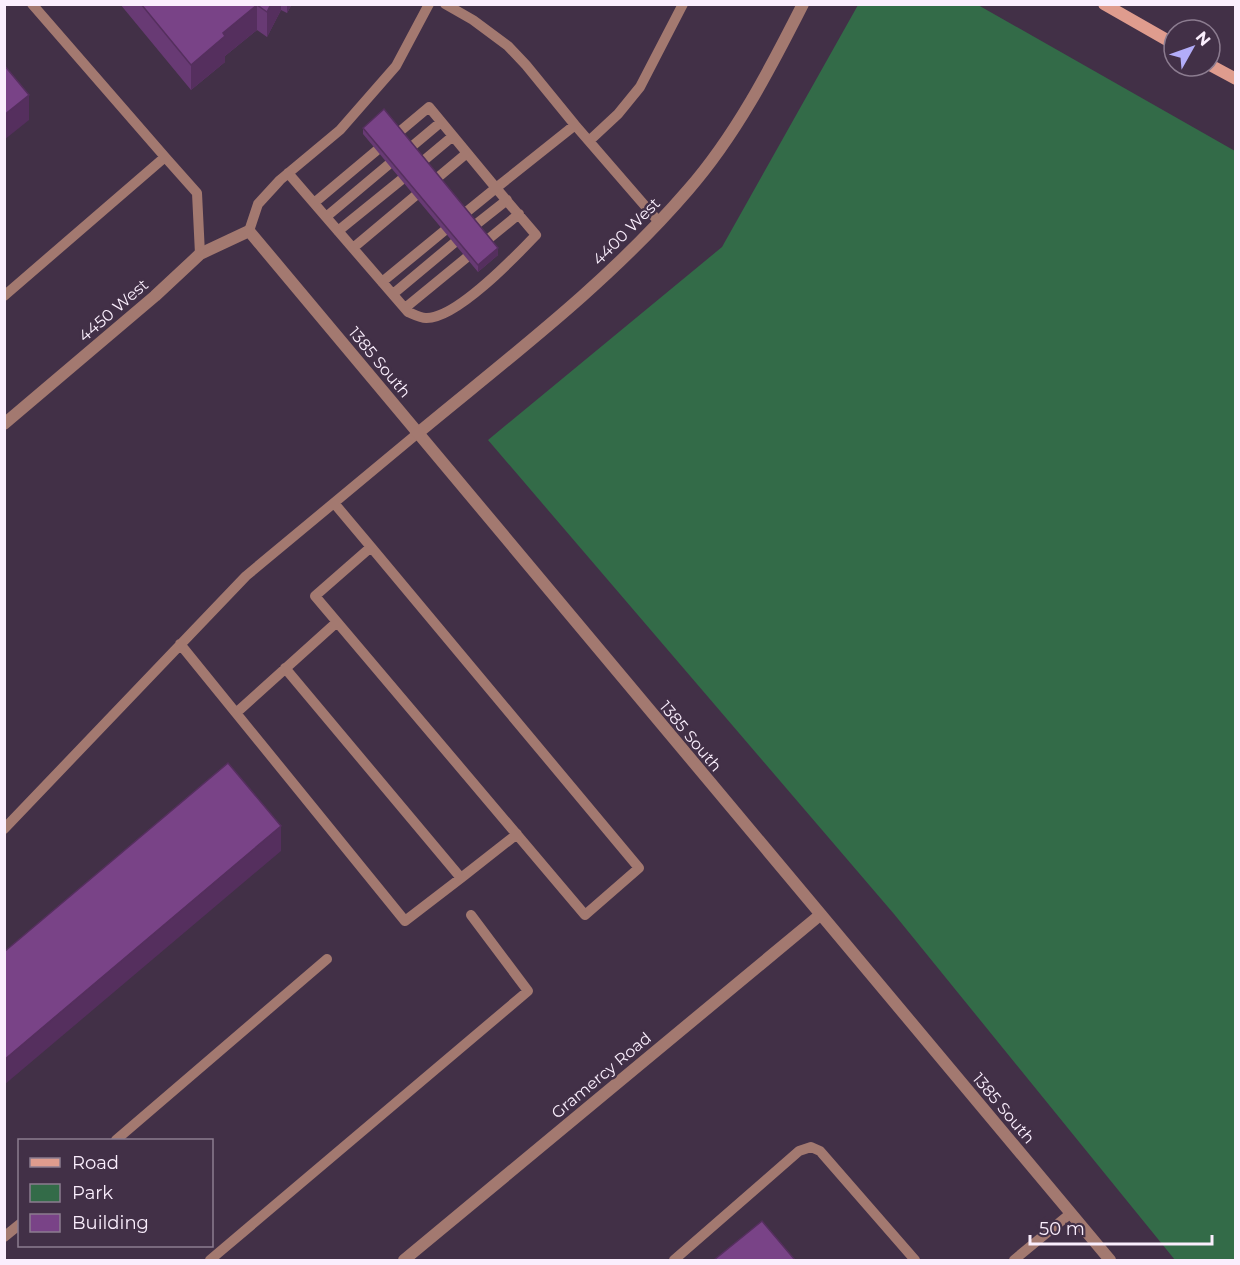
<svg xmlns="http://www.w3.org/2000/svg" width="1240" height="1265" font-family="Montserrat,sans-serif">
<rect width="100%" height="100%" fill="#423047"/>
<path fill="#336b48" d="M858,5H978L1235,151V1260H1175L894,914L488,440L722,247Z"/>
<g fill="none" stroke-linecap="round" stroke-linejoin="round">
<path stroke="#a37970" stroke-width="10" d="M32,4L165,157
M445,4L473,20L508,46L526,65L575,125L659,222
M398,133L429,107L496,188L464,214
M589,141L618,114L640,87L683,4
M410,148L441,122
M422,162L453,136
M288,173L408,312C413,314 420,318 426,318C456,319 515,257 536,235L496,188L575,125
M436,179L467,153
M314,203L376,151
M326,217L388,165
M474,226L507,200
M249,231L258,204L280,180L340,130L396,66L429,4
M338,231L401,180
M486,241L519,214
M353,248L415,196
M382,282L444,231
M393,294L454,243
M4,296L165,157L197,193L200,254
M405,308L466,258
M334,503L371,547L639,868L585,915L315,596L371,547
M180,644L405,921L461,878
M285,668L461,878L517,834
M236,713L337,622
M4,829L246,576L418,433
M116,1140L327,959
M4,1237L20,1224
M210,1260L528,991L471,915
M674,1260L799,1151L811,1147L820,1151L915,1260
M1014,1260L1071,1213"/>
<path stroke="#a37970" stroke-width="12" d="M4,424L155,296L200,254L249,231L1110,1260
M418,433C511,356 609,282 688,190C736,135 770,69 803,4
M404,1260L820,915"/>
<path stroke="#df9c8e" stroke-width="12" d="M1104,4L1174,44
M1210,65L1236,79"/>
</g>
<path fill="#683a74" d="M120,4H292L287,13L281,10L267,37L257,30L225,56V62L191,90Z
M363,128L498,255L478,272L363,134Z"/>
<path fill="#552f5e" d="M271,4H281V10L267,37V12Z
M287,4H292L287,13Z
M257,5V30L225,56V62L191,90V65L223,33Z
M29,95V120L4,140V115Z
M498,248V255L478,272V265Z
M281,826V851L4,1085V1060Z"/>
<path fill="#794387" stroke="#552f5e" stroke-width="1.5" d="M141,4H271L267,12L257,5L223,33L225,36L191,65Z
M4,65L29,95L4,115Z
M384,109L498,248L478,265L363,128Z
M228,763L281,826L4,1060V952Z
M762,1221L795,1260H714Z"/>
<g text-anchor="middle" stroke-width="5" stroke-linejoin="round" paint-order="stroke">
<g font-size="16" fill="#faeefd" stroke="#423047">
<text transform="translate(626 231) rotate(-45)" y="6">4400 West</text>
<text transform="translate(113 310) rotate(-41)" y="6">4450 West</text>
<text transform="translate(380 362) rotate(50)" y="6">1385 South</text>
<text transform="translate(691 736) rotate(50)" y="6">1385 South</text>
<text transform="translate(601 1075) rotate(-40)" y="6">Gramercy Road</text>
<text transform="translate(1004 1108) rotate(50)" y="6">1385 South</text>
</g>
</g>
<rect width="1240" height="1265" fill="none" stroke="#faeefd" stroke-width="12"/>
<rect x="18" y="1139" width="195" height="108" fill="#423047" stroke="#8c7c90" stroke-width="1.5"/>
<rect x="30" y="1158" width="30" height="9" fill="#df9c8e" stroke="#8c7c90" stroke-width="1.5"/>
<text x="72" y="1169" font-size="18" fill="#faeefd">Road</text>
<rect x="30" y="1184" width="30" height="18" fill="#336b48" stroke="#8c7c90" stroke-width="1.5"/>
<text x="72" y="1199" font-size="18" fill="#faeefd">Park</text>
<rect x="30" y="1214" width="30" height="18" fill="#794387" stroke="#8c7c90" stroke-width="1.5"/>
<text x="72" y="1229" font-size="18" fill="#faeefd">Building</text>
<g transform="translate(1192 48) rotate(50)"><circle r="28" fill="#423047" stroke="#8c7c90" stroke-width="1.5"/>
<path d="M0-4.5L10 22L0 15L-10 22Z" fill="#b3adf9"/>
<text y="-9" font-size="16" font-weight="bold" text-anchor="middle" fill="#faeefd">N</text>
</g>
<path d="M1030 1235v9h182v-9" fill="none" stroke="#faeefd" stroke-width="3"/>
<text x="1039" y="1235" font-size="18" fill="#faeefd" stroke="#423047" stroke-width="4.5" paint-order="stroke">50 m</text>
</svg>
